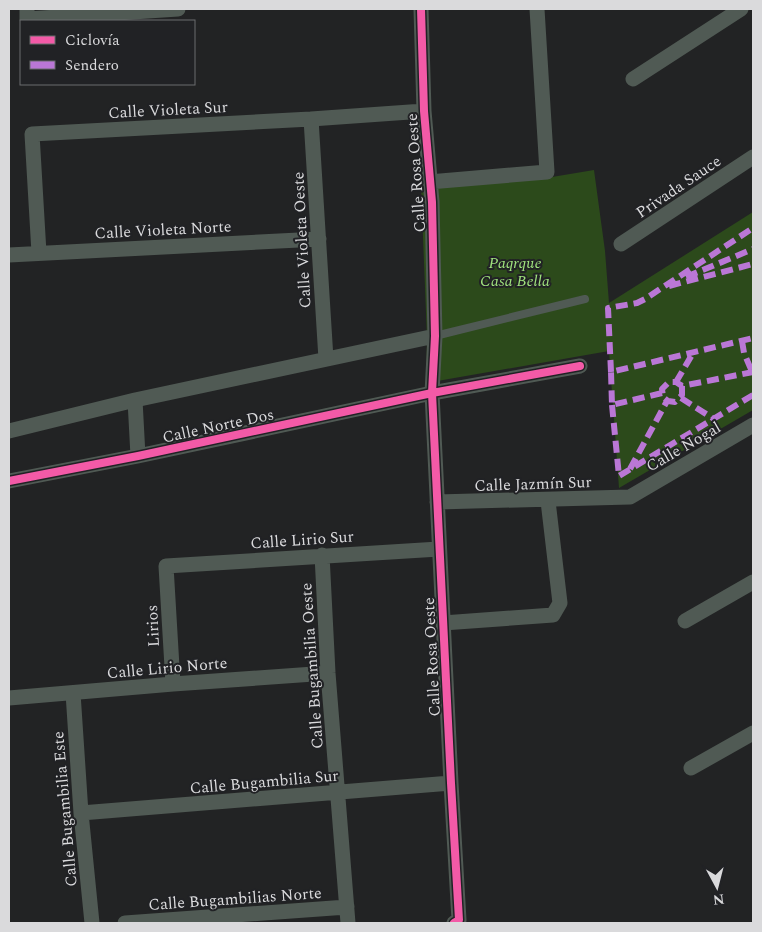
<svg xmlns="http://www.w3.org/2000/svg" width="762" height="932" font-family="Spectral,serif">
<rect width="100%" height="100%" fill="#222324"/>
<path fill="#2c4a1b" d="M594,170L605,251L609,303L753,212V410L619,488L609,351L426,383L427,338L421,187L546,178Z"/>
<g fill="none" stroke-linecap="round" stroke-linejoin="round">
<path stroke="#505a54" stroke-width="8" d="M435,336L585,299"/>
<path stroke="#505a54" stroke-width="15" d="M27,9V19L178,9
M421,9L424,111L432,202L435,336L432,393L451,783L459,920L454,923
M633,79L741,9
M311,119L326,359
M429,182L547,172L537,9
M621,244L753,157
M39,253L32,134L311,119L424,111
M9,255L319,239
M135,400L138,456
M9,431L135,400L435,336
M9,481L138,456L432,393L580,366
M437,502L630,497L753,425
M322,555L328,673L348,923
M685,621L753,582
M443,623L553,615L560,603L548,501
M173,684L166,566L439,549
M73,693L81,813L92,923
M9,698L173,684L328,673
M691,768L753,733
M81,813L451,783
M125,923L347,907"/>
<path stroke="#ba77d6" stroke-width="6" stroke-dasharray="12 6" stroke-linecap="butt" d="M686,277L753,249
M669,286L753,264
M742,341L744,353L753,374
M611,372L608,308L637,303L645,299L753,228
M676,382L693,353
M682,386V395L675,402L668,401L663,397L662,389L669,382H676L682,386L753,372
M662,393L612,405L611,372L753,338
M681,398L714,419
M612,405L619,476L753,395
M630,469L667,401"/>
<g stroke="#212225" stroke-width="11">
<path id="cycleway" d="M421,9L424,111L432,202L435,336L432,393L451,783L459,920L454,923
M9,481L138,456L432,393L580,366"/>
</g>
<use href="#cycleway" stroke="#f35aa7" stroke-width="8"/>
</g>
<g text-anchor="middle" stroke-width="4" stroke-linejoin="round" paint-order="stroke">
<g font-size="16" fill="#dadadc" stroke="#212225">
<text transform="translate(168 109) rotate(-3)" y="6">Calle Violeta Sur</text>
<text transform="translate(415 173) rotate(-94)" y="6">Calle Rosa Oeste</text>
<text transform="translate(678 186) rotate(-34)" y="6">Privada Sauce</text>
<text transform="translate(163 229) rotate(-3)" y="6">Calle Violeta Norte</text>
<text transform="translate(301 240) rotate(-93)" y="6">Calle Violeta Oeste</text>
<text transform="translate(218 425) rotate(-12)" y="6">Calle Norte Dos</text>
<text transform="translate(683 446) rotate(-30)" y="6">Calle Nogal</text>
<text transform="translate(533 483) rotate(-2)" y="6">Calle Jazmín Sur</text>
<text transform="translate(302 539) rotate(-4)" y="6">Calle Lirio Sur</text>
<text transform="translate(152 626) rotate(-93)" y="6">Lirios</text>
<text transform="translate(431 657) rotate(-93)" y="6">Calle Rosa Oeste</text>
<text transform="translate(311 666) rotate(-94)" y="6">Calle Bugambilia Oeste</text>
<text transform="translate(167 667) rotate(-5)" y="6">Calle Lirio Norte</text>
<text transform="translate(264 781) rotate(-5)" y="6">Calle Bugambilia Sur</text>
<text transform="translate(64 809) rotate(-95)" y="6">Calle Bugambilia Este</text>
<text transform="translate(235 898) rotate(-4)" y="6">Calle Bugambilias Norte</text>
</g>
<g font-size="16" font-style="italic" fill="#9fe27d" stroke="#212225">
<text x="515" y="268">Paqrque<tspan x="515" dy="18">Casa Bella</tspan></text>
</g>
</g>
<rect width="762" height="932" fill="none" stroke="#dadadc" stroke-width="20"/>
<rect x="20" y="20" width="175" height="65" fill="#212225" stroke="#6b6c6e"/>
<rect x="30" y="36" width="25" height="8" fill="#f35aa7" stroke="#6b6c6e"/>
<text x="65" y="45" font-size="15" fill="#dadadc">Ciclovía</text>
<rect x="30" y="61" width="25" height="8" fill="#ba77d6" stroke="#6b6c6e"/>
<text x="65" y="70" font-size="15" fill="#dadadc">Sendero</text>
<g transform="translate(717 887) rotate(173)" stroke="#212225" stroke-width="4" paint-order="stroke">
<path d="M0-4L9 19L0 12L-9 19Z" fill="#dadadc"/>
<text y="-8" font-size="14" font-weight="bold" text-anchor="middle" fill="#dadadc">N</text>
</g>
</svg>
